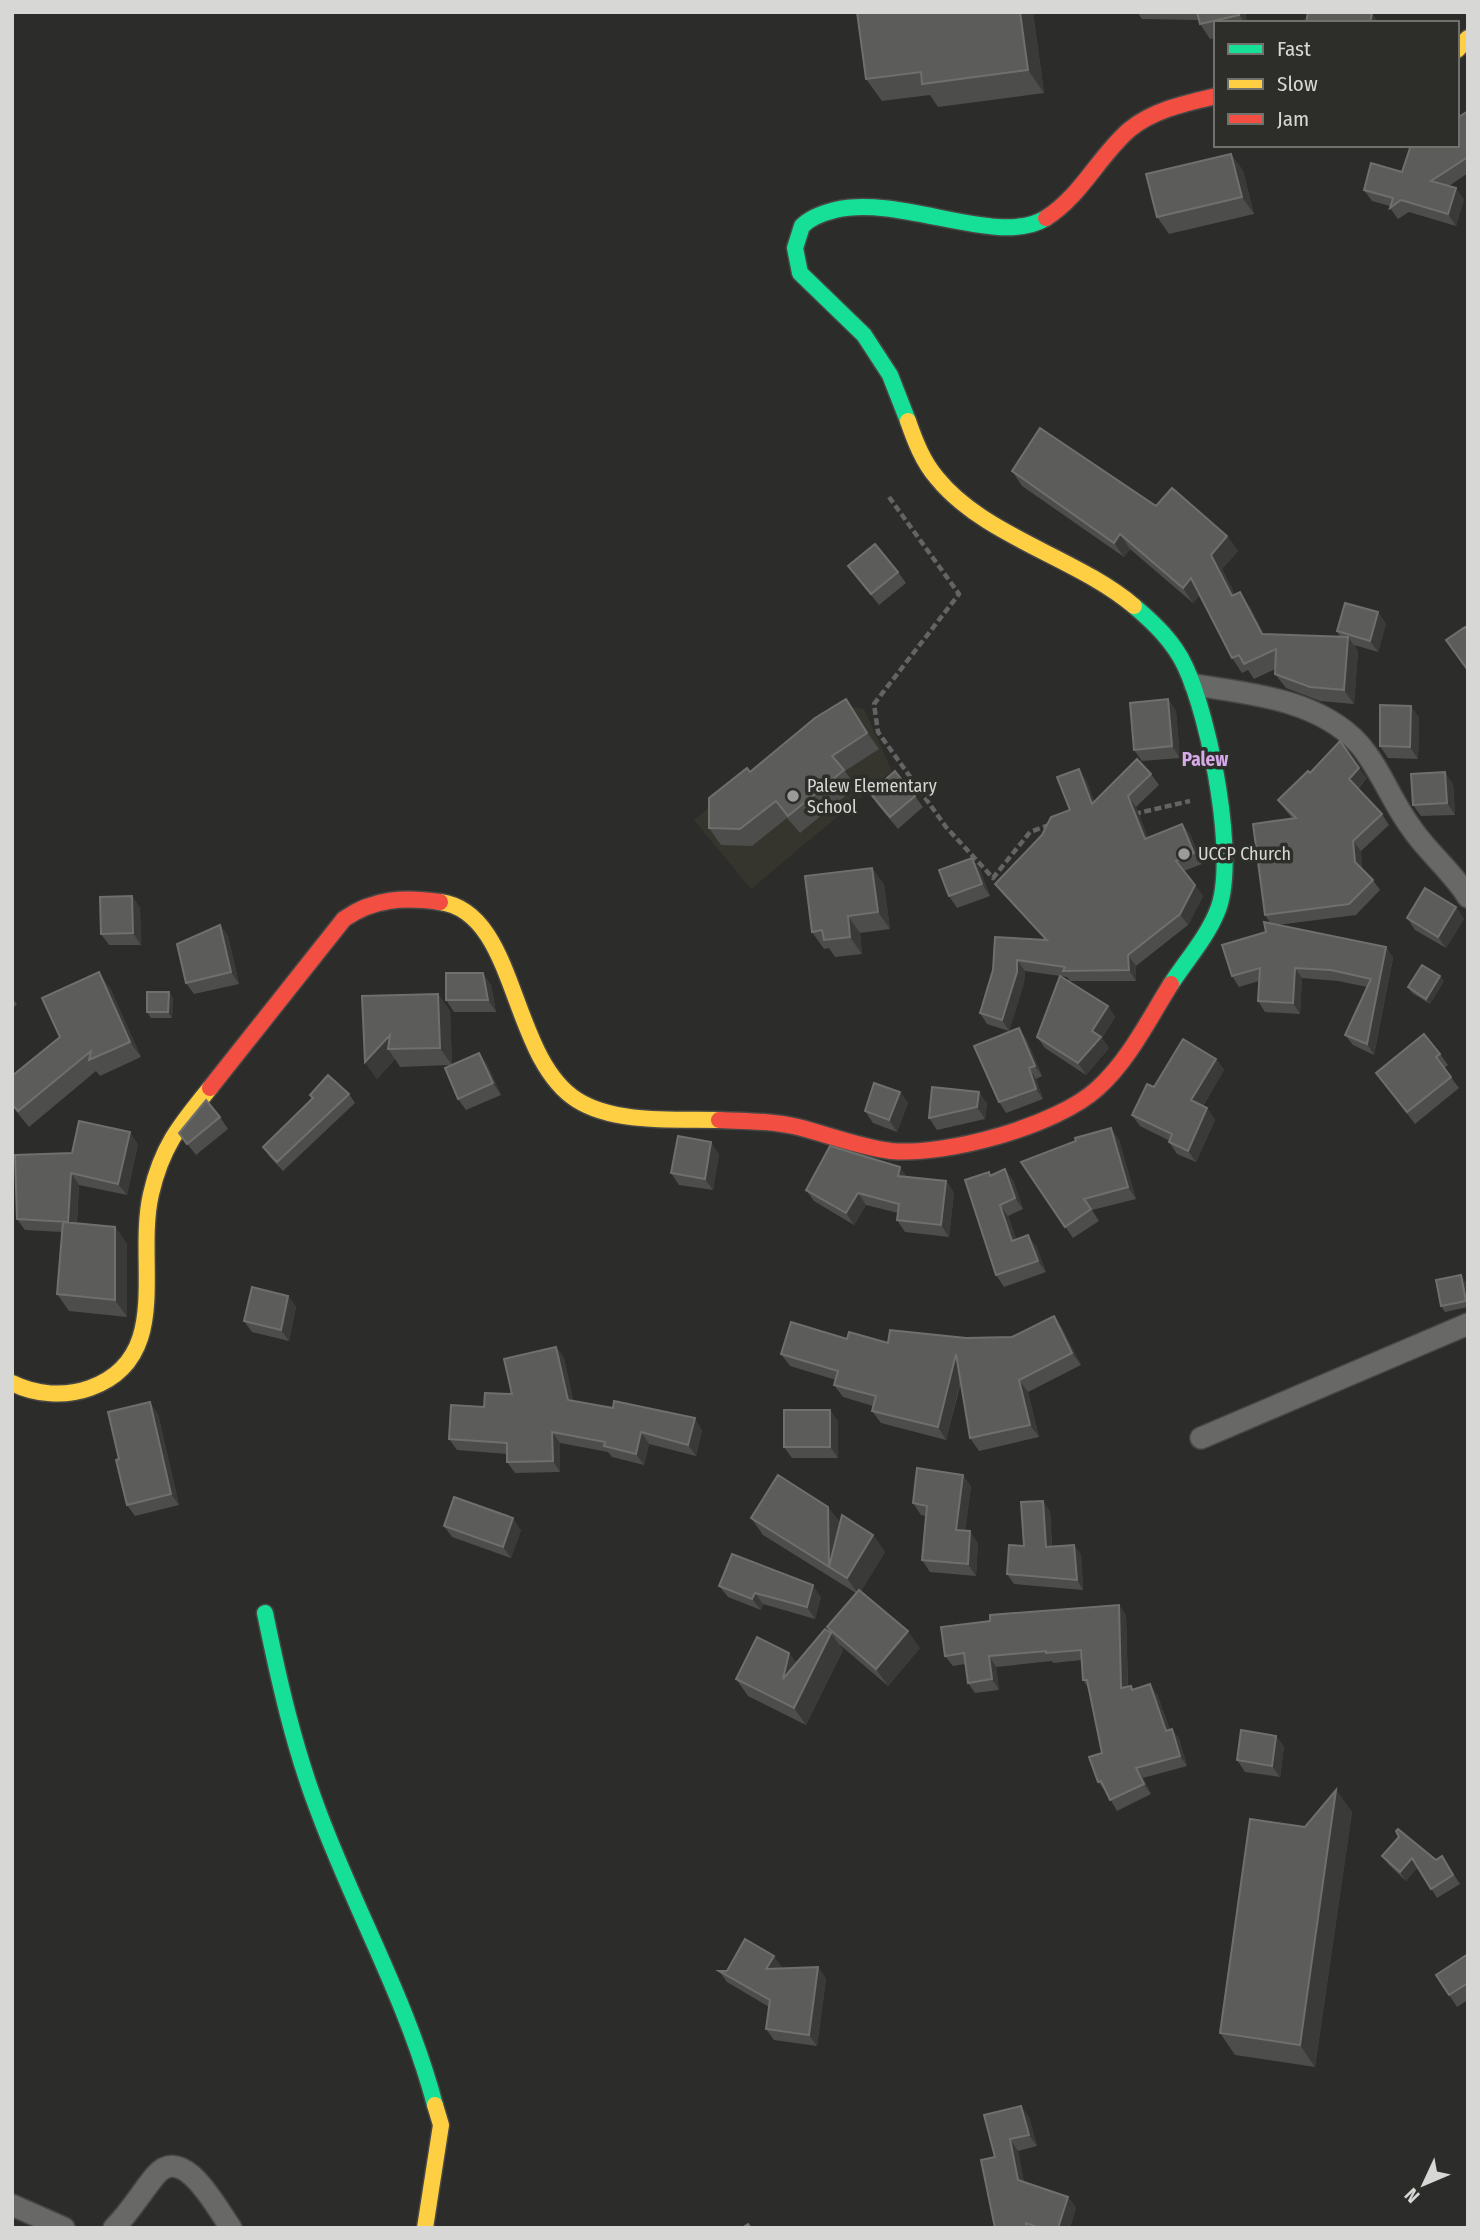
<svg xmlns="http://www.w3.org/2000/svg" width="1480" height="2240" font-family="'Fira Sans Condensed',sans-serif">
<rect width="100%" height="100%" fill="#2c2c2a"/>
<path fill="#35352d" d="M834,704L864,709L892,771L751,889L694,820Z"/>
<g fill="none" stroke-linecap="round" stroke-linejoin="round">
<g stroke="#474745" stroke-width="24">
<path id="street" d="M1195,685C1249,693 1319,700 1359,744C1380,768 1391,800 1410,826C1427,852 1452,871 1468,897
M1201,1438L1468,1324
M12,2205L64,2228
M114,2228C130,2212 141,2193 155,2176C183,2142 216,2207 231,2228"/>
</g>
<g stroke="#474745" stroke-width="19">
<path id="fast" d="M908,421L890,375L864,335L800,273L795,248L802,226C811,217 823,213 835,210C901,194 998,248 1046,218
M1134,606C1154,623 1174,642 1185,666C1209,716 1239,861 1217,912C1207,937 1186,961 1171,984
M265,1613C279,1681 294,1748 319,1813C356,1912 408,2003 435,2105"/>
</g>
<g stroke="#474745" stroke-width="19">
<path id="slow" d="M1457,50L1468,38
M908,421C915,441 923,462 937,478C985,537 1076,557 1134,606
M440,902C518,912 509,1057 577,1100C615,1124 675,1119 719,1120
M12,1383C36,1395 65,1397 90,1388C174,1358 135,1263 151,1194C162,1146 180,1125 210,1088
M425,2228L441,2125L435,2105"/>
</g>
<g stroke="#474745" stroke-width="19">
<path id="jam" d="M1046,218C1081,196 1099,156 1129,130C1153,110 1186,103 1216,96
M210,1088L344,919C374,898 405,897 440,902
M719,1120C745,1121 772,1121 798,1127C829,1135 859,1147 891,1151C946,1156 1057,1126 1098,1088C1129,1060 1149,1019 1171,984"/>
</g>
<path stroke="#646463" stroke-width="4.5" stroke-dasharray="7 3.5" stroke-linecap="butt" d="M889,497L959,594L874,704L878,732L946,827L993,878L1030,832L1049,825
M1134,814L1190,801"/>
<use href="#street" stroke="#686867" stroke-width="21"/>
<use href="#fast" stroke="#16e098" stroke-width="16"/>
<use href="#slow" stroke="#ffcf43" stroke-width="16"/>
<use href="#jam" stroke="#f24e42" stroke-width="16"/>
</g>
<path fill="#4d4d4b" d="M857,12H1033L1044,93L938,107L930,95L882,101L866,79Z
M1137,12H1245L1247,23H1216V38L1210,39L1200,24L1199,20L1142,19Z
M1468,111V173L1449,186L1464,199L1456,226L1409,212L1398,219L1390,208V206L1372,201L1364,190L1457,145Z
M1231,154L1243,171L1254,214L1169,234L1157,217Z
M1012,471L1156,506L1227,536L1238,551L1222,569L1235,595L1250,607L1264,635L1340,637L1337,631L1378,612L1386,624L1378,652L1354,645L1358,651L1354,704L1320,701L1286,688L1275,674V669L1254,679L1248,670L1242,673L1232,658L1200,595L1193,603L1130,549L1124,557L1022,486Z
M848,566L898,572L906,583L879,605Z
M1168,699L1176,711L1180,758L1142,761L1134,750Z
M857,715L879,749L845,771L856,787L800,833L787,818L752,846L721,845L709,828L750,772Z
M1419,717L1418,759L1388,758L1380,746Z
M1310,773L1367,778L1358,789L1382,814L1389,825L1361,851L1362,869L1373,880L1380,890L1356,915L1277,925L1386,947L1393,958L1374,1055L1353,1045L1345,1035L1367,987L1338,981L1302,978L1300,1014L1265,1012L1258,1001L1259,981L1239,987L1232,976L1271,924L1265,915L1293,819L1286,811L1278,800Z
M1151,774L1159,785L1136,807L1148,838L1182,824L1190,834L1202,864L1184,871L1203,896L1188,925L1136,966V981H1070L1067,977L1025,971L1024,983L1009,1031L987,1024L980,1013L993,970L1045,940L1003,894L995,884L1070,810L1086,780L1094,801Z
M1453,784L1455,815L1421,816L1413,805Z
M870,793L915,796L923,807L898,829L878,805Z
M972,858L980,870L990,896L957,908L949,896Z
M872,868L884,885L890,929L860,933L862,954L835,957L829,948L824,949L812,932Z
M132,896L140,908L141,945H109L101,934Z
M1456,907L1464,919L1446,948L1415,930L1407,918Z
M220,925L228,936L239,984L194,994L186,983Z
M1444,981L1430,1004L1412,993L1408,987Z
M491,985L496,1012H454L446,1000Z
M110,988L141,1057L100,1076L96,1071L29,1127L12,1106V1076L60,1037Z
M169,992L173,998L172,1018H151L147,1012Z
M438,994L450,1011L452,1065L487,1064L501,1095L466,1110L458,1099L451,1065L400,1067L395,1059L377,1079L365,1062Z
M12,998L17,1004L12,1009Z
M1108,1006L1115,1017L1102,1038L1109,1048L1086,1075L1045,1048L1037,1037Z
M1026,1038L1042,1076L1036,1079L1043,1099L1006,1113L999,1102Z
M1440,1054L1448,1065L1444,1068L1459,1088L1415,1124L1376,1073Z
M1216,1059L1224,1070L1203,1106L1207,1108L1215,1120L1196,1162L1177,1154L1169,1142L1170,1141L1140,1126L1132,1115L1154,1087Z
M900,1092L908,1103L897,1132L873,1123L865,1111Z
M349,1094L355,1103L283,1171L269,1156L263,1147L312,1098L310,1095Z
M987,1103L985,1119L937,1130L929,1118Z
M220,1117L228,1129L196,1155L179,1133Z
M1111,1128L1119,1140L1136,1199L1092,1210L1099,1221L1073,1238L1021,1162Z
M138,1144L127,1195L79,1185L77,1223L115,1227L127,1244V1317L69,1311L57,1294L62,1232L25,1230L17,1219L72,1153Z
M719,1154L713,1190L679,1185L671,1173Z
M991,1175L1013,1180L1023,1209L1008,1216L1016,1239L1036,1246L1046,1272L1004,1287L996,1275Z
M907,1177L946,1181L954,1193L949,1237L905,1232L897,1220L898,1213L866,1205L854,1225L814,1201L806,1190Z
M1465,1281L1468,1296V1307L1445,1312L1441,1306Z
M288,1296L296,1307L289,1341L252,1332L244,1321Z
M1062,1328L1081,1365L1028,1392L1039,1437L979,1451L970,1438L961,1382L946,1440L881,1423L872,1411L873,1406L843,1397L834,1385L836,1380L790,1366L781,1354L847,1339L888,1343L966,1338L1012,1337Z
M556,1347L564,1358L573,1401L702,1430L696,1456L649,1444L644,1465L612,1457L608,1452L560,1443V1472L515,1473L507,1462V1454L457,1450L449,1439L484,1407L512,1394Z
M158,1414L179,1505L135,1516L127,1505L119,1459Z
M838,1421V1458H792L784,1447Z
M971,1486L965,1531L978,1543L976,1576L930,1572L922,1560L926,1516L921,1515L913,1503Z
M828,1507L840,1523L873,1535L885,1552L861,1591L920,1648L888,1686L839,1644L843,1650L806,1725L748,1696L736,1679L789,1653L796,1663L831,1633L827,1627L856,1593L763,1535L751,1518Z
M1050,1511L1052,1546L1074,1545L1081,1555L1083,1590L1014,1584L1007,1574L1024,1546Z
M444,1526L521,1530L511,1558L452,1537Z
M719,1586L821,1597L815,1619L763,1604L761,1610L728,1597Z
M1119,1605L1126,1615L1128,1687L1133,1689L1157,1694L1170,1730L1172,1729L1179,1739L1187,1766L1143,1778L1151,1794L1117,1811L1106,1792L1098,1782L1102,1753L1088,1688L1083,1680L1082,1660L1053,1663L1052,1661L996,1667L999,1690L975,1693L968,1683L965,1664L953,1666L945,1656Z
M1276,1736L1284,1747L1280,1777L1245,1772L1237,1760Z
M1336,1790L1352,1812L1315,2067L1235,2055L1220,2033L1305,1827Z
M1382,1856L1436,1860L1442,1856L1460,1884L1437,1898L1418,1867L1406,1881L1389,1865Z
M1468,1954V2000L1457,2007L1436,1975Z
M782,1967L781,1969L818,1967L826,1979L817,2046L774,2040L766,2029L769,2007L727,1982L719,1971Z
M1029,2117L1037,2146L1018,2151L1024,2182L1068,2197L1076,2208L1070,2228H995V2157Z"/>
<path fill="#3a3a38" d="M1020,12H1033L1044,93L1028,70Z
M1238,12H1245L1247,23H1244Z
M1372,13L1378,23H1370Z
M1231,154L1243,171L1254,214L1242,197Z
M1456,188L1464,199L1456,226L1448,214Z
M1120,534L1130,549L1124,557L1114,543Z
M1227,536L1238,551L1222,569L1243,610L1232,596L1211,555Z
M1191,578L1202,593L1193,603L1183,588Z
M1240,592L1250,607L1272,649L1262,634Z
M1378,612L1386,624L1378,652L1370,641Z
M1348,637L1358,651L1354,704L1344,690Z
M846,699L857,715L879,749L867,733Z
M1168,699L1176,711L1180,758L1172,746Z
M1411,706L1419,717L1418,759L1410,747Z
M1359,768L1367,778L1356,790L1349,779Z
M1079,769L1086,780L1099,814L1092,804Z
M1445,772L1453,784L1455,815L1447,803Z
M1128,796L1136,807L1152,849L1145,839Z
M1182,824L1190,834L1202,864L1194,853Z
M1353,841L1361,851L1362,873L1355,862Z
M972,858L980,870L990,896L982,884Z
M872,868L884,885L890,929L878,912Z
M1195,885L1203,896L1188,925L1180,914Z
M132,896L140,908L141,945L133,933Z
M1456,907L1464,919L1446,948L1438,937Z
M848,916L860,933L862,954L850,937Z
M220,925L228,936L239,984L231,972Z
M1386,947L1393,958L1374,1055L1367,1044Z
M1128,955L1136,966V981L1129,970Z
M1017,960L1025,971L1024,983L1009,1031L1002,1020Z
M1295,968L1302,978L1300,1014L1293,1003Z
M99,972L110,988L141,1057L130,1042Z
M483,973L491,985L496,1012L488,1000Z
M1440,976L1444,981L1430,1004L1426,999Z
M169,992L173,998L172,1018L168,1012Z
M438,994L450,1011L452,1065L440,1048Z
M1108,1006L1115,1017L1102,1038L1109,1048L1086,1075L1078,1063L1092,1031Z
M1019,1028L1026,1038L1042,1076L1035,1066Z
M390,1035L388,1049L395,1059L377,1079L365,1062Z
M479,1053L487,1064L501,1095L493,1083Z
M1216,1059L1224,1070L1199,1112L1191,1100Z
M1029,1068L1036,1079L1043,1099L1036,1089Z
M900,1092L908,1103L897,1132L889,1120Z
M979,1092L987,1103L985,1119L977,1107Z
M1207,1108L1215,1120L1196,1162L1188,1151Z
M1111,1128L1119,1140L1136,1199L1128,1187Z
M130,1132L138,1144L127,1195L118,1184Z
M711,1142L719,1154L713,1190L705,1179Z
M900,1167L908,1178L898,1176Z
M1005,1169L1013,1180L1023,1209L1015,1198Z
M71,1173L79,1185L76,1233L68,1222Z
M946,1181L954,1193L949,1237L941,1225Z
M858,1193L866,1205L854,1225L846,1213Z
M1000,1205L1008,1216L1020,1252L1012,1241Z
M115,1227L127,1244V1317L115,1300Z
M1028,1235L1036,1246L1046,1272L1038,1261Z
M1461,1275L1465,1281L1468,1296V1304L1466,1301Z
M288,1296L296,1307L289,1341L281,1330Z
M1054,1316L1062,1328L1081,1365L1072,1353Z
M556,1347L564,1358L576,1411L568,1400Z
M956,1354L964,1366L946,1440L938,1427Z
M1019,1380L1028,1392L1039,1437L1030,1425Z
M150,1402L158,1414L179,1505L171,1494Z
M830,1410L838,1421V1458L830,1447Z
M695,1418L702,1430L696,1456L688,1445Z
M552,1432L560,1443V1472L553,1461Z
M641,1432L649,1444L644,1465L636,1454Z
M963,1475L971,1486L964,1541L956,1530Z
M1043,1501L1050,1511L1052,1556L1046,1547Z
M828,1507L840,1524L829,1567Z
M513,1518L521,1530L511,1558L503,1547Z
M970,1531L978,1543L976,1576L968,1564Z
M873,1535L885,1552L859,1595L847,1578Z
M1074,1545L1081,1555L1083,1590L1077,1580Z
M813,1585L821,1597L815,1619L807,1607Z
M755,1593L763,1604L761,1610L752,1599Z
M1119,1605L1126,1615L1128,1699L1121,1688Z
M908,1631L920,1648L888,1686L876,1669Z
M831,1633L843,1650L806,1725L794,1708Z
M789,1653L801,1671L783,1679Z
M989,1656L996,1667L999,1690L992,1679Z
M1150,1684L1157,1694L1174,1741L1166,1731Z
M1172,1729L1179,1739L1187,1766L1180,1756Z
M1276,1736L1284,1747L1280,1777L1272,1766Z
M1136,1768L1143,1778L1151,1794L1144,1784Z
M1336,1790L1352,1812L1315,2067L1300,2045Z
M1412,1858L1418,1867L1406,1881L1400,1872Z
M774,1956L782,1967L774,1981L766,1969Z
M818,1967L826,1979L817,2046L809,2035Z
M1021,2106L1029,2117L1037,2146L1029,2135Z
M1010,2139L1018,2151L1026,2192L1018,2180Z
M1068,2197L1076,2208L1070,2228H1058Z"/>
<path fill="#5c5c5a" stroke="#6f6f6d" stroke-width="2" d="M857,12H1020L1028,70L922,84L921,72L866,79Z
M1197,12H1238L1239,15L1200,24Z
M1308,12H1368L1372,13L1370,23H1306Z
M1468,111V157L1431,181L1456,188L1448,214L1401,200L1390,208L1393,198L1364,190L1371,163L1402,172L1411,145H1457V118Z
M1231,154L1242,197L1157,217L1146,174Z
M1040,428L1156,506L1172,488L1227,536L1211,555L1232,596L1240,592L1262,634L1348,637L1344,690L1310,687L1275,674L1276,649L1244,664L1239,655L1232,658L1191,578L1183,588L1120,534L1114,543L1012,471Z
M875,544L898,572L871,594L848,566Z
M1345,603L1378,612L1370,641L1337,631Z
M1465,627L1468,630L1467,669L1446,640Z
M846,699L867,733L832,756L844,770L788,816L776,801L740,829L709,828V798L747,768L750,772L815,718Z
M1168,699L1172,746L1134,750L1130,703Z
M1380,705L1411,706L1410,747L1380,746Z
M1340,741L1359,768L1349,779L1382,814L1353,841L1355,862L1373,880L1349,904L1265,915L1253,824L1296,818L1278,800L1308,771L1310,773Z
M1137,759L1151,774L1128,796L1145,839L1182,824L1194,853L1176,861L1195,885L1180,914L1128,955L1129,970L1063,971L1065,967L1017,960V972L1002,1020L980,1013L993,970L995,937L1047,940L995,884L1042,835L1051,817L1070,810L1057,777L1079,769L1092,804Z
M895,771L915,796L890,817L870,793Z
M1445,772L1447,803L1413,805L1411,774Z
M972,858L982,884L949,896L939,870Z
M872,868L878,912L848,916L850,937L824,940L822,930L812,932L805,876Z
M1425,888L1456,907L1438,937L1407,918Z
M132,896L133,933L101,934L100,897Z
M1264,922L1386,947L1367,1044L1345,1035L1371,979L1331,970L1295,968L1293,1003L1258,1001L1260,968L1232,976L1222,945L1266,932Z
M220,925L231,972L186,983L177,944Z
M1422,965L1440,976L1426,999L1408,987Z
M99,972L130,1042L89,1060L91,1051L18,1111L12,1104V1076L60,1037L42,998Z
M446,973H483L488,1000H446Z
M1060,976L1108,1006L1092,1031L1101,1037L1078,1063L1037,1037Z
M147,992H169L168,1012H147Z
M438,994L440,1048L388,1049L390,1035L365,1062L362,996Z
M1019,1028L1035,1066L1029,1068L1036,1089L999,1102L974,1046Z
M1424,1034L1440,1054L1436,1057L1451,1077L1407,1112L1376,1073Z
M1183,1039L1216,1059L1191,1100L1207,1108L1188,1151L1169,1142L1172,1134L1132,1115L1147,1084L1154,1087Z
M479,1053L493,1083L458,1099L445,1068Z
M328,1075L349,1094L277,1162L263,1147L313,1098L310,1095Z
M874,1083L900,1092L889,1120L865,1111Z
M932,1087L979,1092L977,1107L929,1118Z
M206,1100L220,1117L187,1144L179,1133Z
M79,1121L130,1132L118,1184L71,1173L68,1222L17,1219L15,1155L72,1153Z
M1111,1128L1128,1187L1084,1199L1091,1209L1065,1227L1021,1162L1076,1141L1075,1138Z
M678,1136L711,1142L705,1179L671,1173Z
M830,1146L900,1167L898,1176L946,1181L941,1225L897,1220L899,1204L858,1193L846,1213L806,1190Z
M1005,1169L1015,1198L1000,1205L1012,1241L1028,1235L1038,1261L996,1275L965,1180L989,1172L990,1176Z
M63,1222L115,1227V1300L57,1294Z
M1461,1275L1466,1301L1441,1306L1436,1280Z
M252,1287L288,1296L281,1330L244,1321Z
M1054,1316L1072,1353L1019,1380L1030,1425L970,1438L956,1354L938,1427L872,1411L876,1396L834,1385L838,1371L781,1354L791,1322L847,1339L849,1332L888,1343L890,1330L966,1338L1012,1337Z
M556,1347L568,1400L613,1408L614,1401L695,1418L688,1445L641,1432L636,1454L604,1446L605,1442L552,1432L553,1461L507,1462V1443L449,1439L451,1405L484,1407L485,1393L512,1394L504,1359Z
M150,1402L171,1494L127,1505L116,1460L119,1459L108,1412Z
M784,1410H830V1447H784Z
M917,1468L963,1475L956,1530L970,1531L968,1564L922,1560L927,1506L913,1503Z
M778,1475L828,1507L829,1567L842,1515L873,1535L847,1578L751,1518Z
M454,1497L513,1518L503,1547L444,1526Z
M1043,1501L1046,1547L1074,1545L1077,1580L1007,1574L1009,1545L1024,1546L1021,1502Z
M732,1554L813,1585L807,1607L755,1593L752,1599L719,1586Z
M859,1590L908,1631L876,1669L827,1627Z
M1119,1605L1121,1688L1131,1686L1132,1690L1150,1684L1166,1731L1172,1729L1180,1756L1136,1768L1144,1784L1110,1800L1101,1781L1098,1782L1089,1757L1102,1753L1087,1680H1083L1081,1650L1046,1653V1651L989,1656L992,1679L968,1683L964,1653L945,1656L941,1627L990,1621V1615Z
M825,1629L831,1633L794,1708L736,1679L757,1637L789,1653L783,1679Z
M1241,1730L1276,1736L1272,1766L1237,1760Z
M1336,1790L1300,2045L1220,2033L1250,1819L1305,1827Z
M1398,1829L1436,1860L1442,1856L1453,1875L1431,1889L1412,1858L1400,1872L1382,1856L1399,1837L1396,1831Z
M745,1939L774,1956L766,1969L818,1967L809,2035L766,2029L770,2000L719,1971H727Z
M1468,1954V1983L1449,1995L1436,1975Z
M1021,2106L1029,2135L1010,2139L1018,2180L1068,2197L1058,2228H1040L1026,2223L1027,2228H995L981,2160L995,2157L984,2115Z
M748,2224L751,2228H742Z"/>
<g fill="#9b9b99" stroke="#2d2d29" stroke-width="2.5">
<circle cx="793" cy="796" r="7"/>
<circle cx="1184" cy="854" r="7"/>
</g>
<g text-anchor="middle" stroke-width="7" stroke-linejoin="round" paint-order="stroke">
<g font-size="18" fill="#d7d7d5" stroke="#2d2d29" text-anchor="start">
<text x="807" y="792">Palew Elementary<tspan x="807" dy="21">School</tspan></text>
<text x="1198" y="860">UCCP Church</text>
</g>
<g font-size="19" font-weight="bold" fill="#d7aaea" stroke="#2d2d29">
<text x="1205" y="766">Palew</text>
</g>
</g>
<rect width="1480" height="2240" fill="none" stroke="#d7d7d5" stroke-width="28"/>
<rect x="1214" y="21" width="245" height="126" fill="#2d2d29" stroke="#71716e" stroke-width="2"/>
<rect x="1228" y="44" width="35" height="10" fill="#16e098" stroke="#71716e" stroke-width="2"/>
<text x="1277" y="56" font-size="21" fill="#d7d7d5">Fast</text>
<rect x="1228" y="79" width="35" height="10" fill="#ffcf43" stroke="#71716e" stroke-width="2"/>
<text x="1277" y="91" font-size="21" fill="#d7d7d5">Slow</text>
<rect x="1228" y="114" width="35" height="10" fill="#f24e42" stroke="#71716e" stroke-width="2"/>
<text x="1277" y="126" font-size="21" fill="#d7d7d5">Jam</text>
<g transform="translate(1424 2184) rotate(226)" stroke="#2d2d29" stroke-width="5" paint-order="stroke">
<path d="M0-5L12 26L0 18L-12 26Z" fill="#d7d7d5"/>
<text y="-10" font-size="19" font-weight="bold" text-anchor="middle" fill="#d7d7d5">N</text>
</g>
</svg>
